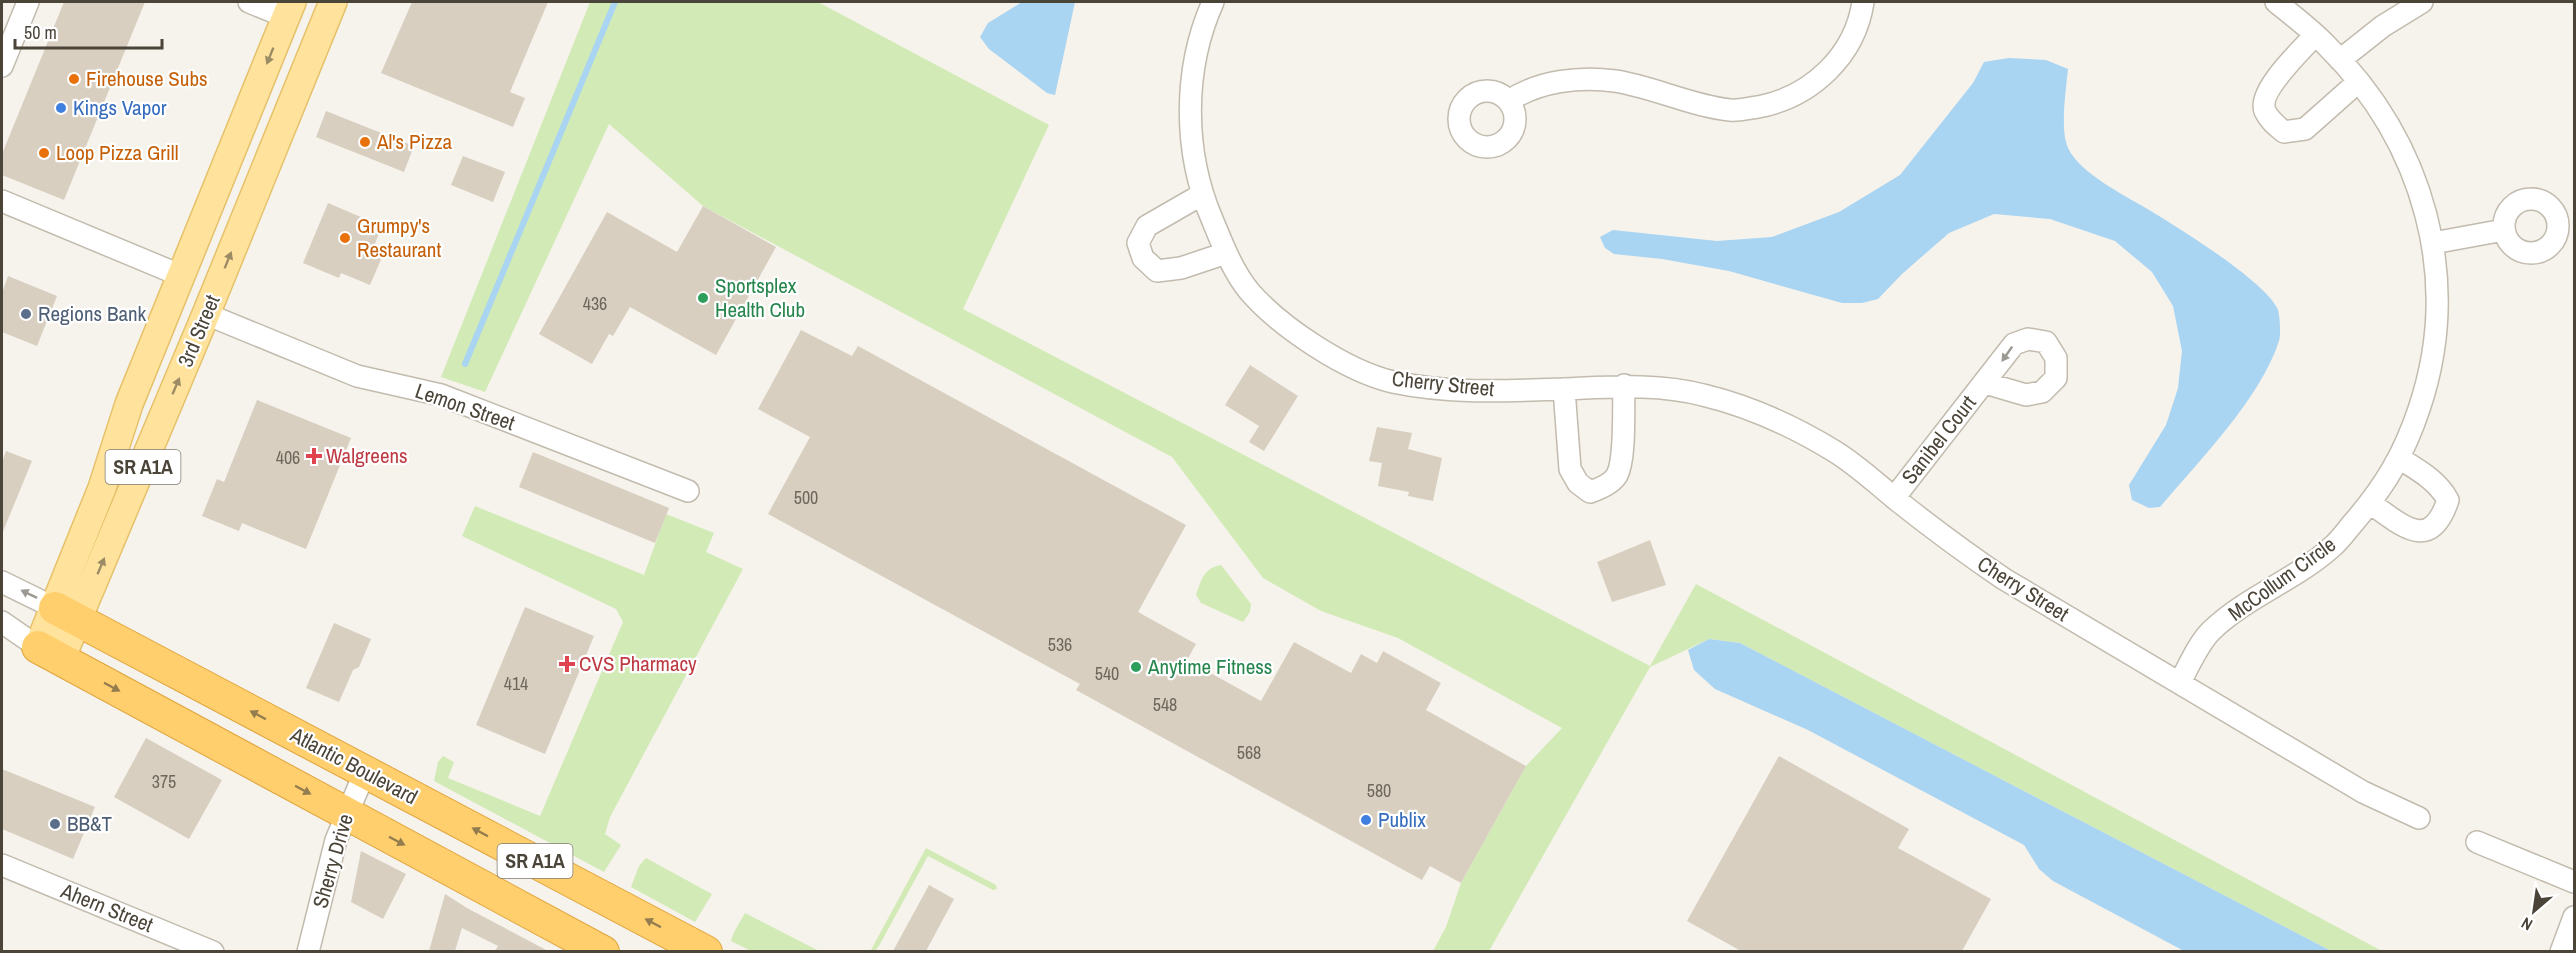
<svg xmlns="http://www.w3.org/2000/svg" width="2576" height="953" font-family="'Archivo Narrow',sans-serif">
<rect width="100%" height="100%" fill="#f6f3ec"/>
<path fill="#d2eab5" d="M590,2H818L1049,125L963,309L1650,666L1696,584L2382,951H2331L1740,643L1709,639L1650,667L1489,951H1433L1446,927L1461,883L1526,766L1562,728L1398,638L1321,611L1263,578L1172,457L703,206L609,124L485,392L441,377Z
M475,506L644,575L666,514L714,533L706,552L743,569L610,817L605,834L621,845L604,872L434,781L438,762L443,756L454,762L448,778L540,816L623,622L616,609L462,536Z
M1221,565L1251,604L1250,612L1243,622L1201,603L1196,595C1201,580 1204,568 1221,565Z
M926,848L996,885L997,889L993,890L928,856L880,944L876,950H871Z
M646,858L712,894L695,922L631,887L639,866Z
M745,913L819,951H751L731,941L733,934Z"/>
<path fill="#a9d4f2" d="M1022,2H1075L1055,95L1047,93L989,49L980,37L988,23Z
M2009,58L2046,60L2068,69C2066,88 2061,124 2066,142C2073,171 2125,195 2149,210C2176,226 2268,283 2278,310C2280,317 2281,334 2279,341C2260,399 2199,461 2160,507L2149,508L2132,500L2129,485L2166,425L2178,388L2182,351L2173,306L2152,272L2115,241L2050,219L1994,214L1949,233L1902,274L1878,299L1862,303H1842L1729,271L1662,259L1614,254L1605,248L1600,237L1613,230L1717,241L1772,237L1839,212L1900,175L1973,83L1984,62Z
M1709,639L1740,643L2331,951H2184L2053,881L2039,869L2024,845L1808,730L1715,689L1694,670L1688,650Z"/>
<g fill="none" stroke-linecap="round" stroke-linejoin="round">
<path stroke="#a9d4f2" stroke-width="6" d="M465,364L615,2"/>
</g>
<path fill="#d8cfc1" d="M64,2H145L64,200L2,175V154Z
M412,2H548L510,92L525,98L513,127L381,73Z
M326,111L414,146L404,172L316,137Z
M463,156L505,172L493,202L451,185Z
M328,203L382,226L372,251L383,255L370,285L341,273L339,278L303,263Z
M703,206L776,247L716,355L630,307L613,336L609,334L592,364L539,334L607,212L677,252Z
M8,276L57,296L37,346L2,332V293Z
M801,330L852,356L858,346L1186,525L1138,612L1196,644L1187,660L1261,701L1294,642L1351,673L1361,654L1377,663L1383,651L1441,683L1426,710L1526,766L1461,883L1430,866L1422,880L1076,690L1080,684L768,514L810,437L758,409Z
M1250,365L1298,396L1264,451L1249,442L1259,426L1225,405Z
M257,400L351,438L306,549L242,523L239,531L202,516L217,479L224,482Z
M1377,427L1412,433L1408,449L1442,458L1433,501L1408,496L1409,492L1378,486L1382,463L1369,461Z
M6,451L32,461L2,534V462Z
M533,452L669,508L655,543L519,487Z
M1650,540L1666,585L1612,602L1597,562Z
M525,607L594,636L545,754L476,725Z
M334,623L371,639L359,667L353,670L339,702L306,688Z
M146,738L222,780L189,839L114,797Z
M1779,756L1909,829L1898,848L1991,899L1962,951H1741L1687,921Z
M2,769L95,807L73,859L2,829Z
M361,851L406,874L383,919L351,902Z
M929,885L954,899L926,951H893Z
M445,894L467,908L548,951H495L498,946L462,928L455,951H429Z"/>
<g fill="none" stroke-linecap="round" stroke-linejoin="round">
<g stroke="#c2bbae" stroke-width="24">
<path id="minor" d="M249,2L286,17
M1213,2C1183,69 1183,151 1212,219C1222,243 1232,270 1249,291C1280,327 1346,371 1393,382C1449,394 1509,391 1565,389C1611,387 1658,383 1703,395C1749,406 1793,426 1834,451C1857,465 1877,484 1898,501C1932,528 1967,554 2004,579L2363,792L2419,818
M2315,35C2302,50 2257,91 2265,111C2269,120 2277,126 2284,132L2305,129L2358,82
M2340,60L2383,26L2422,2
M2,66L28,2
M1459 119a28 28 0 1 1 56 0a28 28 0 1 1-56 0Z
M1509,101C1538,81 1580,76 1615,81C1654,87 1691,106 1730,110C1739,111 1749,108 1758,107C1811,97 1855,56 1863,2
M1201,195L1147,226L1138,243L1143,258L1157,271L1181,268L1226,253
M2504 226a27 27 0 1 1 54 0a27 27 0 1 1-54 0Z
M2,201L182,276
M2433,243L2504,230
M206,314L357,376L441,395L688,491
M1564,389L1570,469L1578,483L1590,492C1599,489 1612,484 1617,475C1626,458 1623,406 1624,385
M1894,498L2014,344L2028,339L2046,342L2056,358V378L2042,392L2026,395L1985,383
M2370,503C2402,525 2430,554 2448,500C2437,480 2418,470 2399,458
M2,582L55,608
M2,622L38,647
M2180,682C2189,666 2198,644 2211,631C2247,596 2296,580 2333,546C2341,539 2347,530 2354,522C2385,486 2404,454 2419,409C2463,279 2424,142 2327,46C2312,30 2293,16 2276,2
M2477,842L2574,882
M2,865L213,952
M308,952L336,840L365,772
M2561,952L2574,917"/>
</g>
<g stroke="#e6c16a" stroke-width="30">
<path id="major" d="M38,647L102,488L129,404L292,2
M61,659L206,314L333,2"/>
</g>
<g stroke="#e0a43c" stroke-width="34">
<path id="highway" d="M55,608L706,952
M38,647L603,952"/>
</g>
<use href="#minor" stroke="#fff" stroke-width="21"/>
<use href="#major" stroke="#ffe39c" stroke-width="27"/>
<use href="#highway" stroke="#ffcf6e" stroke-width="32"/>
</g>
<defs><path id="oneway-solid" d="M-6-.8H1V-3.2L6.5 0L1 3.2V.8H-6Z" transform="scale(1.5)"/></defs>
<g fill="#9c8c66">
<use href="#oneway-solid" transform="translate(270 56) rotate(112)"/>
<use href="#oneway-solid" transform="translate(228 260) rotate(-68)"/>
<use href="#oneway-solid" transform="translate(176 386) rotate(-67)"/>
<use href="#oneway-solid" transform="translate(101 566) rotate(-67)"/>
</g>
<g fill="#9c9892">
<use href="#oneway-solid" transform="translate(2007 354) rotate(125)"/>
<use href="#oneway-solid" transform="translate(29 594) rotate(-154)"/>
</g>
<g fill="#937c4e">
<use href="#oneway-solid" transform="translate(112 687) rotate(28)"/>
<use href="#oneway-solid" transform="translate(258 715) rotate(-152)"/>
<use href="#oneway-solid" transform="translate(303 790) rotate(28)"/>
<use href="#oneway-solid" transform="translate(480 832) rotate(-152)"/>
<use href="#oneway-solid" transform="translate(397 841) rotate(28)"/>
<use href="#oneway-solid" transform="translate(653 923) rotate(-152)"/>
</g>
<g fill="#e8710a" stroke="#fff" stroke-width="2">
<circle cx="74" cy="79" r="6"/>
<circle cx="365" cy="142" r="6"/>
<circle cx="44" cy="153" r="6"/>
<circle cx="345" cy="238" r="6"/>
</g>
<g fill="#3f7fe0" stroke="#fff" stroke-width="2">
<circle cx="61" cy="108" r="6"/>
<circle cx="1366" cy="820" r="6"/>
</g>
<g fill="#2e9e5b" stroke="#fff" stroke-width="2">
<circle cx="703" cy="298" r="6"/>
<circle cx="1136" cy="667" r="6"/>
</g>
<g fill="#5c6f8a" stroke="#fff" stroke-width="2">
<circle cx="26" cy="314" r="6"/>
<circle cx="55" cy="824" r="6"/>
</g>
<g fill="#e0444e" stroke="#fff" stroke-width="2">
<path d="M311 447h6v6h6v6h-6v6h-6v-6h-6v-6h6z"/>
<path d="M564 655h6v6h6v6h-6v6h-6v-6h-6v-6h6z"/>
</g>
<g text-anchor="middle" stroke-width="4.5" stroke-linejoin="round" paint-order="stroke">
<g font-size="18" fill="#6e675b">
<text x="595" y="310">436</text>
<text x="288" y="464">406</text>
<text x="806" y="504">500</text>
<text x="1060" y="651">536</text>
<text x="1107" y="680">540</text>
<text x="516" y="690">414</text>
<text x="1165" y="711">548</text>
<text x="1249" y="759">568</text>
<text x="164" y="788">375</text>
<text x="1379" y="797">580</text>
</g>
<g fill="#fff" stroke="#817c74" stroke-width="1.5">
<rect x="105.5" y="450" width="75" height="34" rx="4.5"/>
<rect x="497.5" y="844" width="75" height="34" rx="4.5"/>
</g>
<g font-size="20" font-weight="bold" fill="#4b4439">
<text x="143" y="474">SR A1A</text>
<text x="535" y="868">SR A1A</text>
</g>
<g font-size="21" fill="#c56008" stroke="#fff" text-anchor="start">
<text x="86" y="86">Firehouse Subs</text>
<text x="377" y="149">Al's Pizza</text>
<text x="56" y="160">Loop Pizza Grill</text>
<text x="357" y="233">Grumpy's<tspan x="357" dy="24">Restaurant</tspan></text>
</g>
<g font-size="21" fill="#366cbe" stroke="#fff" text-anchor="start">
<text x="73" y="115">Kings Vapor</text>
<text x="1378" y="827">Publix</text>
</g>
<g font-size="21" fill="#27864d" stroke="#fff" text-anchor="start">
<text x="715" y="293">Sportsplex<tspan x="715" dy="24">Health Club</tspan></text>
<text x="1148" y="674">Anytime Fitness</text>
</g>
<g font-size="21" fill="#4e5e75" stroke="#fff" text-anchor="start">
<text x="38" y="321">Regions Bank</text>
<text x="67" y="831">BB&amp;T</text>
</g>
<g font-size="21" fill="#4b4439" stroke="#fff">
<text transform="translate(199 331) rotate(-67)" y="7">3rd Street</text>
<text transform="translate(1443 384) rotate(6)" y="7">Cherry Street</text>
<text transform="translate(465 407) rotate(19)" y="7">Lemon Street</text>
<text transform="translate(1939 440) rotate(-52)" y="7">Sanibel Court</text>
<text transform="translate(2282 579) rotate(-36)" y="7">McCollum Circle</text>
<text transform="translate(2023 589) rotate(32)" y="7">Cherry Street</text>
<text transform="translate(354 766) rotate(28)" y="7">Atlantic Boulevard</text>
<text transform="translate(333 861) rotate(-74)" y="7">Sherry Drive</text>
<text transform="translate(107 908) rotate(22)" y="7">Ahern Street</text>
</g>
<g font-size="21" fill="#be3a42" stroke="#fff" text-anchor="start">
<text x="326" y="463">Walgreens</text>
<text x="579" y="671">CVS Pharmacy</text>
</g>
</g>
<rect width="2576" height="953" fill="none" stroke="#4b4439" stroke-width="6"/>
<g transform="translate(2534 911) rotate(209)" stroke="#ffffff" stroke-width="4.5" paint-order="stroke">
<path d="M0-4.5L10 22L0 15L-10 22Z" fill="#4b4439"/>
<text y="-9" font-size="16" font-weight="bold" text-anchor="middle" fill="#4b4439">N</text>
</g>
<path d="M15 39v9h147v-9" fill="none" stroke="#4b4439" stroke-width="3"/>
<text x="24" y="39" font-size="18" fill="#4b4439" stroke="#ffffff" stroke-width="4.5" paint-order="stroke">50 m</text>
</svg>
